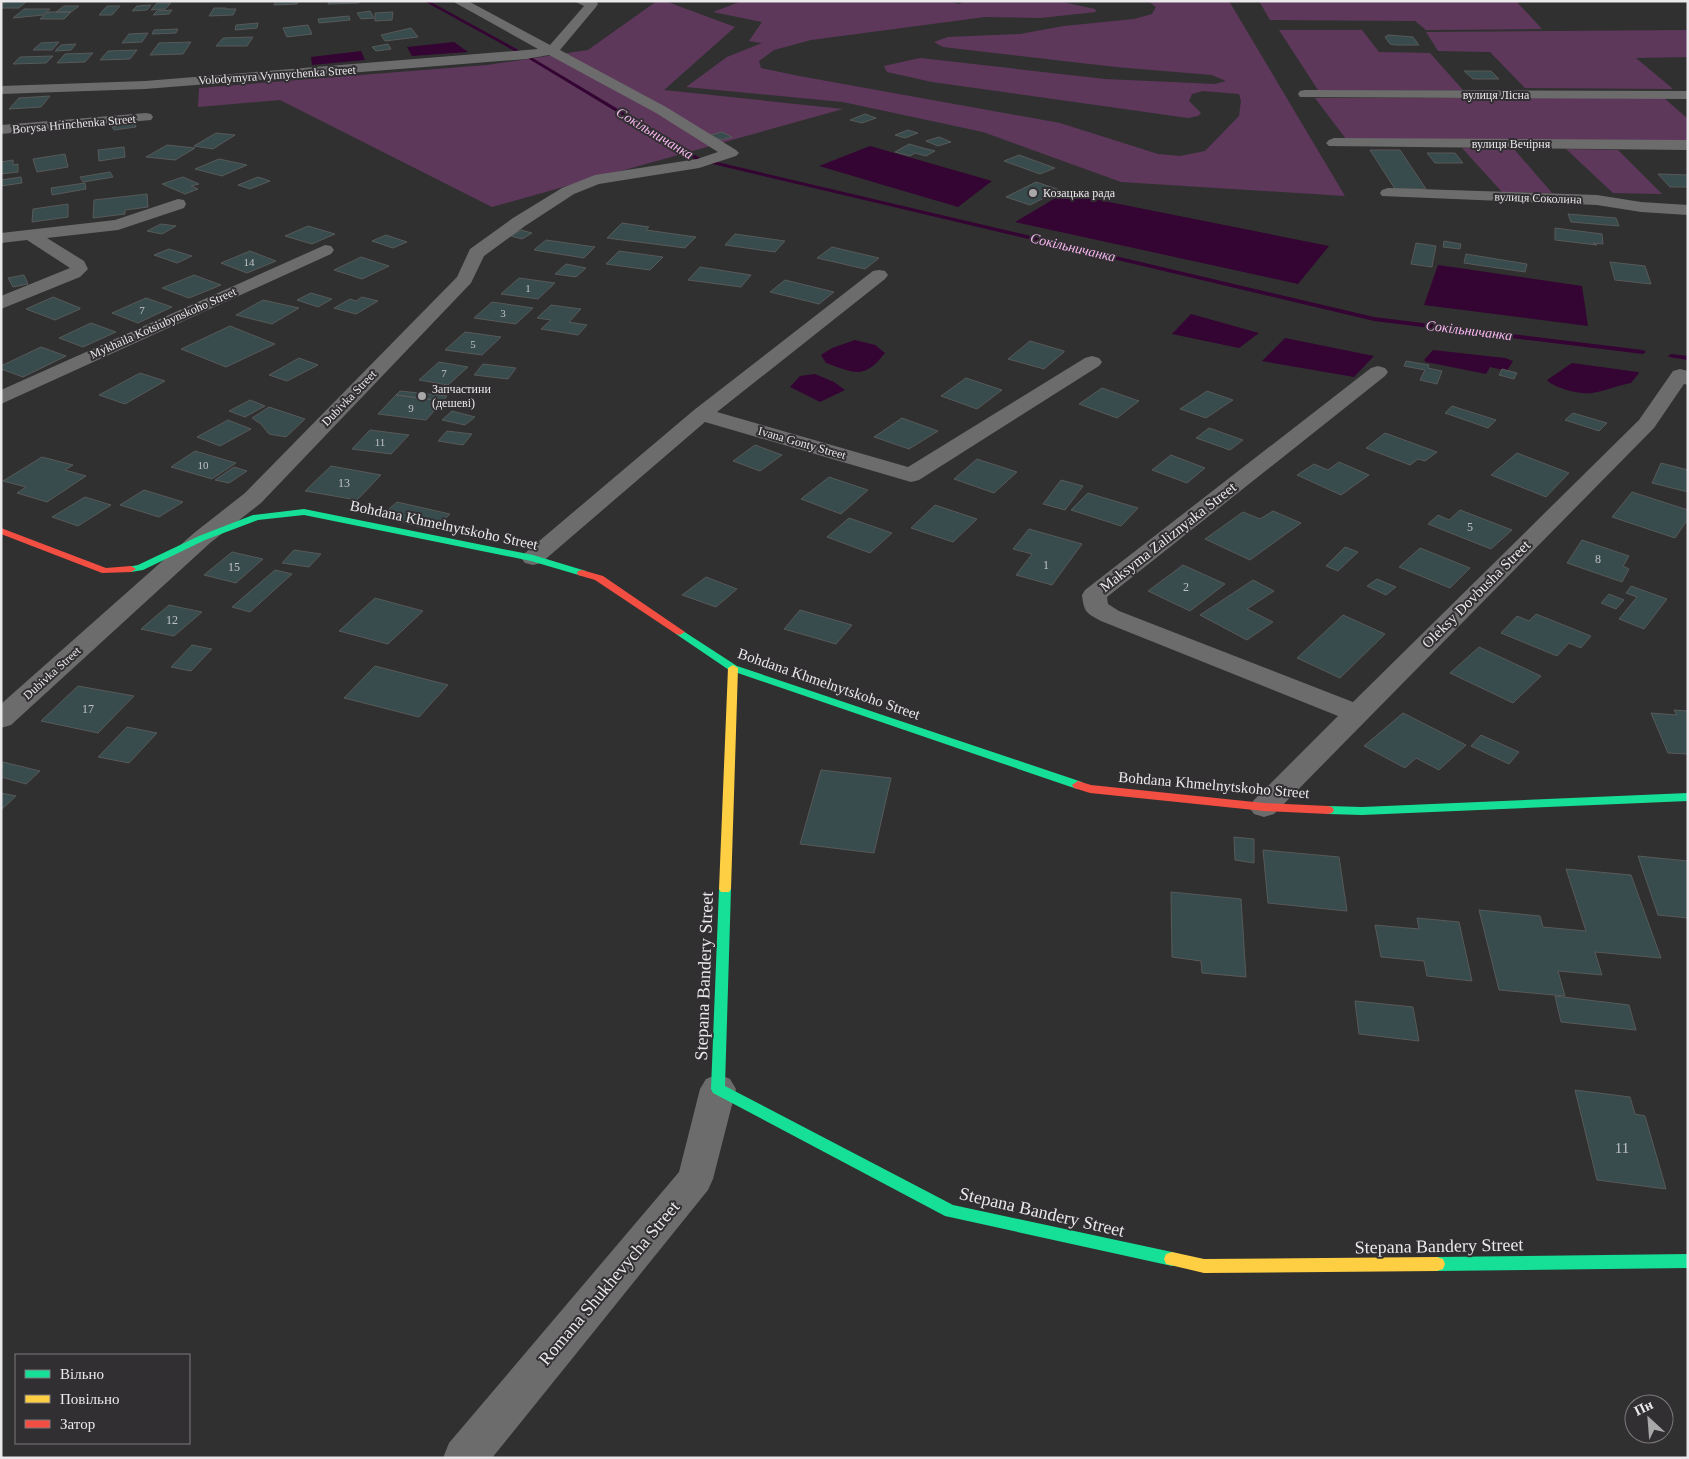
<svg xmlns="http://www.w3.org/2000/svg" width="1689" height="1459" font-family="'Times New Roman',serif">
<rect width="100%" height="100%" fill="#313031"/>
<path fill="#5e385b" d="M657,1H665L735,27L664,90L843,109L492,207L280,100L198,107L199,88L487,65L588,50Z
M742,1H947L959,4L965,1H1058L1095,9L1096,12L1040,18L985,17L811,40L774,50L759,61L761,68L799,76L1060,123L1158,154L1180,156L1205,151L1239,116L1241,101L1239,94L1203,91L1192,94L1189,101L1201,113L1198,116L1188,118L932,82L887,72L884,66L920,58L1105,79L1215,84L1226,81L1212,75L1116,67L943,47L934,42L948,37L1020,34L1064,26L1134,19L1152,14L1156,7L1148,1H1229L1345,196L1121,182L983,132L843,102L686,87L727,57L762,43L749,41L762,22L713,12Z
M1259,1H1516L1542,29L1426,30L1415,21L1270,20Z
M1279,30H1362L1379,52L1430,53L1463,90H1318Z
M1688,30V57L1636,58L1673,89L1525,88L1490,52L1438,51L1426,32Z
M1315,98H1664L1688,119V142L1346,139Z
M1462,148L1514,149L1552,193L1502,192Z
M1566,149L1618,150L1662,194L1613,193Z"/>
<path fill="#340432" d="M454,42L468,52L412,56L407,47Z
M361,51L365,60L312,65L311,57Z
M870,146L992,181L958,207L819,166Z
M1064,193L1329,246L1298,284L1015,222Z
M1438,265L1582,286L1588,326L1424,305Z
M1191,314L1259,333L1239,348L1172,334Z
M1285,338L1374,356L1354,377L1262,361Z
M855,340L875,345L885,353C864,380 855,373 826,363L821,355L832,348Z
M1433,350L1505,358L1513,361L1507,371L1490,367L1486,374L1426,362L1424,360Z
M1572,363L1638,372L1639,373L1631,383C1618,385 1606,391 1592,393C1582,395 1553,388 1547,380Z
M815,374L834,382L845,390L820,402L790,387L800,376Z"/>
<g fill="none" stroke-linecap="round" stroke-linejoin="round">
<path fill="#340432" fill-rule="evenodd" d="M424,1H429L524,53L520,54Z
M531,57L700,158L1374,317L1643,350L1646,352L1643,354L1374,321L696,160L529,59Z
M1671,354L1688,356V360L1669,357L1668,356Z"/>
</g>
<path fill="#384b4d" stroke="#585959" d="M6,1H27L19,8H1V5Z
M276,1H299L297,4L274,5Z
M329,1H360L359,3L328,4Z
M157,3H171L165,9L151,10Z
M151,5L147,10L132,11L137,6Z
M64,6H79L71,12H56Z
M107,6H120L112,15H99Z
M214,8H226L225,9H236L233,15L209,16Z
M24,9H50L43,15L13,18Z
M172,10L169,14L153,15L157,11Z
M370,11L374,18L361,19L357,13Z
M48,12H71L64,19H40Z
M393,12L392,20L375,21V13Z
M349,16L350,20L319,23L318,19Z
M258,23L257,28L235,30L236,25Z
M308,25L312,34L287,37L283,28Z
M411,28L418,37L385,41L381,35Z
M178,29L176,33L152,34L154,30Z
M148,33L142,42L122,43L129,34Z
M1388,35L1413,37L1419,45H1395L1390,44L1385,37Z
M253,37L247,46H216L223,38Z
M59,42L52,50H33L41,43Z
M191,42L183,54L150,55L159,43Z
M76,44L71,50L55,51L61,45Z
M388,44L391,49L376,51L372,47Z
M137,50L130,59L100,60L108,51Z
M93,53L85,62L57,63L65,54Z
M53,56L46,63L13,64L20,57Z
M1464,71H1491L1499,79H1473Z
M50,96L41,107L9,109L19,98Z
M865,114L876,118L862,123L850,120Z
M135,123L136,127L114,130L112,127Z
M908,130L918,133L905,138L895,135Z
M722,132L732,137L721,140L710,135Z
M216,133L235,135L213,149L194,146Z
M939,137L951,142L938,146L926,141Z
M909,144L923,148L935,151L926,156L915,153L910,156L895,152Z
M167,145L195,148L175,160L146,157Z
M124,147L125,157L99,161L98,150Z
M1370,150H1400L1426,189H1395Z
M1427,153H1455L1463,163H1435Z
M65,154L68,167L37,172L33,159Z
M1019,155L1055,168L1040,174L1004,161Z
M219,159L247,165L222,176L195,169Z
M13,160V165L18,164V172L1,174V162Z
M110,172L113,177L83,182L80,177Z
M1658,174L1688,175V187H1670Z
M21,177L22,183L1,186V180Z
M183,177L199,184L191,186L198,189L185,194L162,184Z
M258,177L270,181L250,189L238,185Z
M1036,182L1060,190L1030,205L1006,197Z
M85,183L86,189L52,195L51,188Z
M147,194L148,207L125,210V214L93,218L94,200Z
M68,204V217L32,222L33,209Z
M1568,214L1616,218L1619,226L1571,222Z
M622,223L649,227L646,230L696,237L685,248L607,238Z
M161,224L176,226L162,234L147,231Z
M308,226L335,234L312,244L285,236Z
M1555,228L1602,234L1603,244L1593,243L1597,245L1555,240Z
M521,230L532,233L522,239L511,236Z
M735,234L785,241L775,252L725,245Z
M386,235L407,242L393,248L372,241Z
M546,240L595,247L584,258L534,250Z
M1444,241L1461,244L1460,249L1443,247Z
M1416,243L1436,246L1432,267L1411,264Z
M832,247L879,258L865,269L817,258Z
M169,249L192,256L177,263L154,255Z
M250,251L276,261L247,273L221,263Z
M619,251L663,257L650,270L606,264Z
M1466,254L1527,264L1525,272L1464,263Z
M361,257L389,266L362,279L334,270Z
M1610,262L1645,266L1651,284L1615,280Z
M566,264L586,268L576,277L555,274Z
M700,267L751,275L741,287L688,280Z
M24,275L28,284L13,287L8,278Z
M194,275L221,285L189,298L162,288Z
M519,278L555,283L538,299L501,294Z
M785,280L834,292L819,304L770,292Z
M311,293L332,299L318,307L297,300Z
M53,297L80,308V309L55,320L26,309Z
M362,297L378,301L356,314L334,308L350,299L356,301Z
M146,298L172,307L138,323L112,313Z
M263,300L299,308L272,324L236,315Z
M492,302L533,308L516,324L474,318Z
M551,305L581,309L569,322L587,325L578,335L541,329L551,320L537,318Z
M91,323L116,332L83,347L59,338Z
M230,326L275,344L226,367L181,349Z
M465,332L501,337L482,355L445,350Z
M1030,341L1064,351V352L1044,369L1008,359Z
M41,347L66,356L23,377L1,369V366Z
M299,358L318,365L287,381L269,375Z
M1406,361L1429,365L1428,368L1442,371L1437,384L1420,380L1425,370L1404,366Z
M439,362L468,367L448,385L419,380Z
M483,364L516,368L508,379L474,375Z
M1502,369L1517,373L1514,379L1499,375Z
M140,373L165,381L125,404L99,395Z
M966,378L1002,390L977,409L941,396Z
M1102,388L1139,401L1117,418L1079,404Z
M400,391L447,396L443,401L396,395Z
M1207,391L1233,400L1206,418L1180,409Z
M396,395L443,401L426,420L378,414Z
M250,400L265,406L245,417L229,411Z
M1452,406L1496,420L1488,428L1445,413Z
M269,407L305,419L286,437L269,434L261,424L252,418Z
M452,411L475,417L465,425L442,420Z
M1573,413L1607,423L1599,431L1565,420Z
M902,418L938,431L909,449L874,437Z
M228,420L251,429L220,446L197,437Z
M1209,428L1243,440L1230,450L1196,438Z
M370,430L409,435L391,454L352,449Z
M447,431L472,434L463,445L438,441Z
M1385,433L1437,452L1425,461L1418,459L1410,465L1366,448Z
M755,445L782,455L760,471L733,461Z
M195,451L236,463L212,479L171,467Z
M1517,453L1569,473L1546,497L1491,475Z
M1171,455L1205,468L1187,483L1152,470Z
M42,457L73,465L65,470L86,476L47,502L17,493L26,487L3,481Z
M977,459L1017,472L994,493L954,479Z
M1339,462L1369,475L1341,495L1297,475L1314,464L1328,470Z
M1661,463L1688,470V492L1652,483Z
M331,466L381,475L357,500L305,491Z
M234,467L247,471L229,483L215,480Z
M829,477L868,490L841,514L801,499Z
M1061,480L1083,486L1065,510L1043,504Z
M144,490L183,502L159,517L120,505Z
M1632,492L1688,510V519L1675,538L1612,517Z
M1088,493L1138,508L1121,526L1071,510Z
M85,497L111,505L78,526L52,517Z
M397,502L450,514L434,530L380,517Z
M935,505L977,519L953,542L911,528Z
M1460,510L1512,530L1491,549L1428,524L1438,515L1449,520Z
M1273,511L1301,523L1250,560L1205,539L1243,512L1260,519Z
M849,518L892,533L870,553L827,537Z
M1029,529L1082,544L1052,585L1016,575L1032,554L1013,549Z
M1582,540L1629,556L1623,566L1629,569L1622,582L1567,563Z
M1345,547L1358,552L1338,571L1326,566Z
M1420,548L1470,568L1450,588L1399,567Z
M294,550L321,554L309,567L282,563Z
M232,552L263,559L236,583L204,575Z
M1183,565L1225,584L1190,611L1148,591Z
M275,570L292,574L250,612L232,607Z
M706,577L737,589L716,607L682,595Z
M1377,579L1396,587L1386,595L1367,586Z
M1253,580L1274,591L1247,609L1273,622L1247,640L1200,615Z
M1631,586L1667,599L1644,629L1619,619L1637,597L1626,593Z
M1609,594L1624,600L1616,609L1601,603Z
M375,598L423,611L388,644L339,631Z
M169,605L202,612L174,636L141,629Z
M800,610L852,625L836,644L784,629Z
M1536,614L1591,636L1581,648L1569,643L1557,656L1501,633L1517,616L1529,621Z
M1343,615L1385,634L1340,678L1297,658Z
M192,645L212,649L191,671L171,667Z
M1479,647L1541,676L1513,703L1450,673Z
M375,666L448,685L419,717L344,698Z
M78,686L134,696L98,733L41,721Z
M1674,710L1688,711V754L1668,753L1651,713L1677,715Z
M1403,713L1466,745L1439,770L1416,758L1405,768L1364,746Z
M127,727L157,733L129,763L98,757Z
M1481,735L1519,752L1509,764L1471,746Z
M3,762L40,771L26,784L1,777Z
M821,770L891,778L874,853L800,844Z
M1,793L16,796L1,810Z
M1234,837L1254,839V863L1235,860Z
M1263,850L1339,857L1347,911L1268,903Z
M1638,856L1688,861V918L1658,915Z
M1566,869L1631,875L1661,958L1595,952L1602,975L1558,971L1565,996L1499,990L1479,910L1540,916L1543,927L1586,931Z
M1171,892L1241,899L1246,977L1202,973L1201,961L1172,957Z
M1417,918L1459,922L1472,981L1427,976L1424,961L1381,957L1375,925L1419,929Z
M1555,996L1629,1005L1636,1030L1561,1022Z
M1355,1001L1413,1007L1419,1041L1359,1034Z
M1575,1090L1630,1097L1635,1114L1645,1116L1666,1189L1597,1180Z"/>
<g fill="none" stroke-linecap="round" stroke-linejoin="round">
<path fill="#6c6c6c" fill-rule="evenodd" d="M452,1H468L550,45L584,6L574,1H596L598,4L596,7L560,50L666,107L736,150L739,153L736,156L699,168L599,184L574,194L525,226L484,256L471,283L261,503L210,543L11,725L1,728V704L194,533L245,493L457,277L470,249L513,218L562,188L595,175L697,159L718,152L656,113L549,55L526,59L145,89L1,94V86L145,81L538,49Z
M1305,90L1688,91V99L1300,97L1298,94L1300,91Z
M146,113L151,114L153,117L151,120L1,134V125Z
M1334,138L1688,140V150L1329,146L1326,143L1329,140Z
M1388,188L1597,195L1641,202L1688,205V215L1641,212L1597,205L1382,196L1380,193L1382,190Z
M178,199L184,200L186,204L184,208L118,230L47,238L84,261L88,269L80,277L1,309V296L70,268L27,240L1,243V233L115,220Z
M325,245L331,246L334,250L331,254L1,404V390Z
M879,270L885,271L888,275L885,279L717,412L908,467L1085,358L1092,356L1099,358L1102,362L1099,366L919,480L911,482L705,422L541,563L533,565L525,563L521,558L525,553L694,410L873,271Z
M1378,366L1385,368L1388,372L1385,376L1107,597L1108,604L1119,611L1353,702L1639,420L1673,371L1680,369L1688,371V385L1684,384L1654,428L1274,814L1264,817L1254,814L1249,807L1254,800L1338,716L1101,621C1086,613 1084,612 1082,595L1085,590L1371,368Z
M718,1074L730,1079L736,1089L713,1179L708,1190L492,1458H443L449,1443L679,1172L700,1089L706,1079Z"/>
<path fill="#16e098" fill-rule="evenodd" d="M304,509L533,555L586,571L587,573L582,576L531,561L304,515L258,520L205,540L143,570L131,572L126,569L128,567L138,565L199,536L253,515Z
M680,629L737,666L1082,782L1084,785L1078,789L1074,788L729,670L676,634L675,632Z
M1688,793V801L1362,815L1328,814L1324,813L1322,810L1324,807L1328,806L1362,807Z
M725,884L729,886L731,889L725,1086L953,1205L1172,1252L1178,1254L1180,1259L1178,1264L1172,1266L945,1216L713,1093L711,1089L719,889L721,886Z
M1688,1254V1268L1437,1271L1431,1269L1429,1264L1431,1259L1437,1257Z"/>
<path fill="#ffcf43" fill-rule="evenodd" d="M733,665L738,668L731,889L729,892H721L719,889L728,668Z
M1172,1252L1204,1259L1437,1257L1443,1259L1445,1264L1443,1269L1437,1271L1204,1273L1166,1264L1164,1259L1166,1254Z"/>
<path fill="#f24e42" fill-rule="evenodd" d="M1,528L106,568L131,566L136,569L131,572L102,573L1,534Z
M582,570L603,576L685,632L680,635L676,634L595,580L578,575L577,573L578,571Z
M1078,781L1091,785L1264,803L1328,806L1332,807L1334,810L1332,813L1328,814L1264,811L1090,793L1074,788L1072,785Z"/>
</g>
<g fill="#a9a8a9" stroke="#322f32" stroke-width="2">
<circle cx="1033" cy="193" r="5"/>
<circle cx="422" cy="396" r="5"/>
</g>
<g text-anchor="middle" stroke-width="4" stroke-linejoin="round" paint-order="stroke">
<g font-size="11" fill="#bec1c3">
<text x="249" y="266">14</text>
<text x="528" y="292">1</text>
<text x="142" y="314">7</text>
<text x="503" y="317">3</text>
<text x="473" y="348">5</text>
<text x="444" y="377">7</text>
<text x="411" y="412">9</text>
<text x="380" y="446">11</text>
<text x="203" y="469">10</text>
</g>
<g font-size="12" fill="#eae8ea" stroke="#322f32">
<text transform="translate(277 75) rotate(-4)" y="4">Volodymyra Vynnychenka Street</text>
<text x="1496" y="99">вулиця Лісна</text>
<text transform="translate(74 124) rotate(-5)" y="4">Borysa Hrinchenka Street</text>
<text x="1511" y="148">вулиця Вечірня</text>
<text transform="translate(1538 198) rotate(2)" y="4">вулиця Соколина</text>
<text transform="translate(163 323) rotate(-24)" y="4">Mykhaila Kotsiubynskoho Street</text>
<text transform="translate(349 398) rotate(-46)" y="4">Dubivka Street</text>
<text transform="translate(802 443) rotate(16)" y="4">Ivana Gonty Street</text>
<text transform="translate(52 673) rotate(-42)" y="4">Dubivka Street</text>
</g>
<g font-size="12" fill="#eae8ea" stroke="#322f32" text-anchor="start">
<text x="1043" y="197">Козацька рада</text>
<text x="432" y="393">Запчастини<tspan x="432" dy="14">(дешеві)</tspan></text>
</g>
<g font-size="12" fill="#bec1c3">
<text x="344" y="487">13</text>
<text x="1470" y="531">5</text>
<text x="1598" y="563">8</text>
<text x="1046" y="569">1</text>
<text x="234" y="571">15</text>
<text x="1186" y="591">2</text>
<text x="172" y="624">12</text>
<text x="88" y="713">17</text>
</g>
<g font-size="14" font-style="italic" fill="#f9b7f2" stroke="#322f32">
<text transform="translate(655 133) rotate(31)" y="5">Сокільничанка</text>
<text transform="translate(1073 247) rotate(13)" y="5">Сокільничанка</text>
<text transform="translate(1469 330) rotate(7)" y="5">Сокільничанка</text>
</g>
<g font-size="15" fill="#eae8ea" stroke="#322f32">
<text transform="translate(444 525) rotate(12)" y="5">Bohdana Khmelnytskoho Street</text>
<text transform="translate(1168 537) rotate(-38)" y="5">Maksyma Zaliznyaka Street</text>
<text transform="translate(1476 594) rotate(-45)" y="5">Oleksy Dovbusha Street</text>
<text transform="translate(829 684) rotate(19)" y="5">Bohdana Khmelnytskoho Street</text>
<text transform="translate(1214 785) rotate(5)" y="5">Bohdana Khmelnytskoho Street</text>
</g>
<g font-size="15" fill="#bec1c3">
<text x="1622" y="1153">11</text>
</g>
<g font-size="18" fill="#eae8ea" stroke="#322f32">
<text transform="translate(704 976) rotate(-88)" y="6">Stepana Bandery Street</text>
<text transform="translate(1042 1212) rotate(13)" y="6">Stepana Bandery Street</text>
<text transform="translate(1439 1246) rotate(-1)" y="6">Stepana Bandery Street</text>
<text transform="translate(609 1283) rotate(-50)" y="6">Romana Shukhevycha Street</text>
</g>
</g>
<rect width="1689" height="1459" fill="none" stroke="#eae8ea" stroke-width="5"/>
<rect x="15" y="1354" width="175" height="90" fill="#322f32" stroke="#7c797c"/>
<rect x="25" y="1370" width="25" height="8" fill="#16e098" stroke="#7c797c"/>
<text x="60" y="1379" font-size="15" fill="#eae8ea">Вільно</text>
<rect x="25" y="1395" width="25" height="8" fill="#ffcf43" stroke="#7c797c"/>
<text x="60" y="1404" font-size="15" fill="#eae8ea">Повільно</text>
<rect x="25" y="1420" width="25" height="8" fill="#f24e42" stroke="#7c797c"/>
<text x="60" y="1429" font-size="15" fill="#eae8ea">Затор</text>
<g transform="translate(1649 1419) rotate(334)"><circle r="24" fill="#322f32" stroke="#7c797c"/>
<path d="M0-4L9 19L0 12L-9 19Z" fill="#a9a8a9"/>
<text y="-8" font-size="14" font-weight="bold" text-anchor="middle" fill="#eae8ea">Пн</text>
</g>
</svg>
